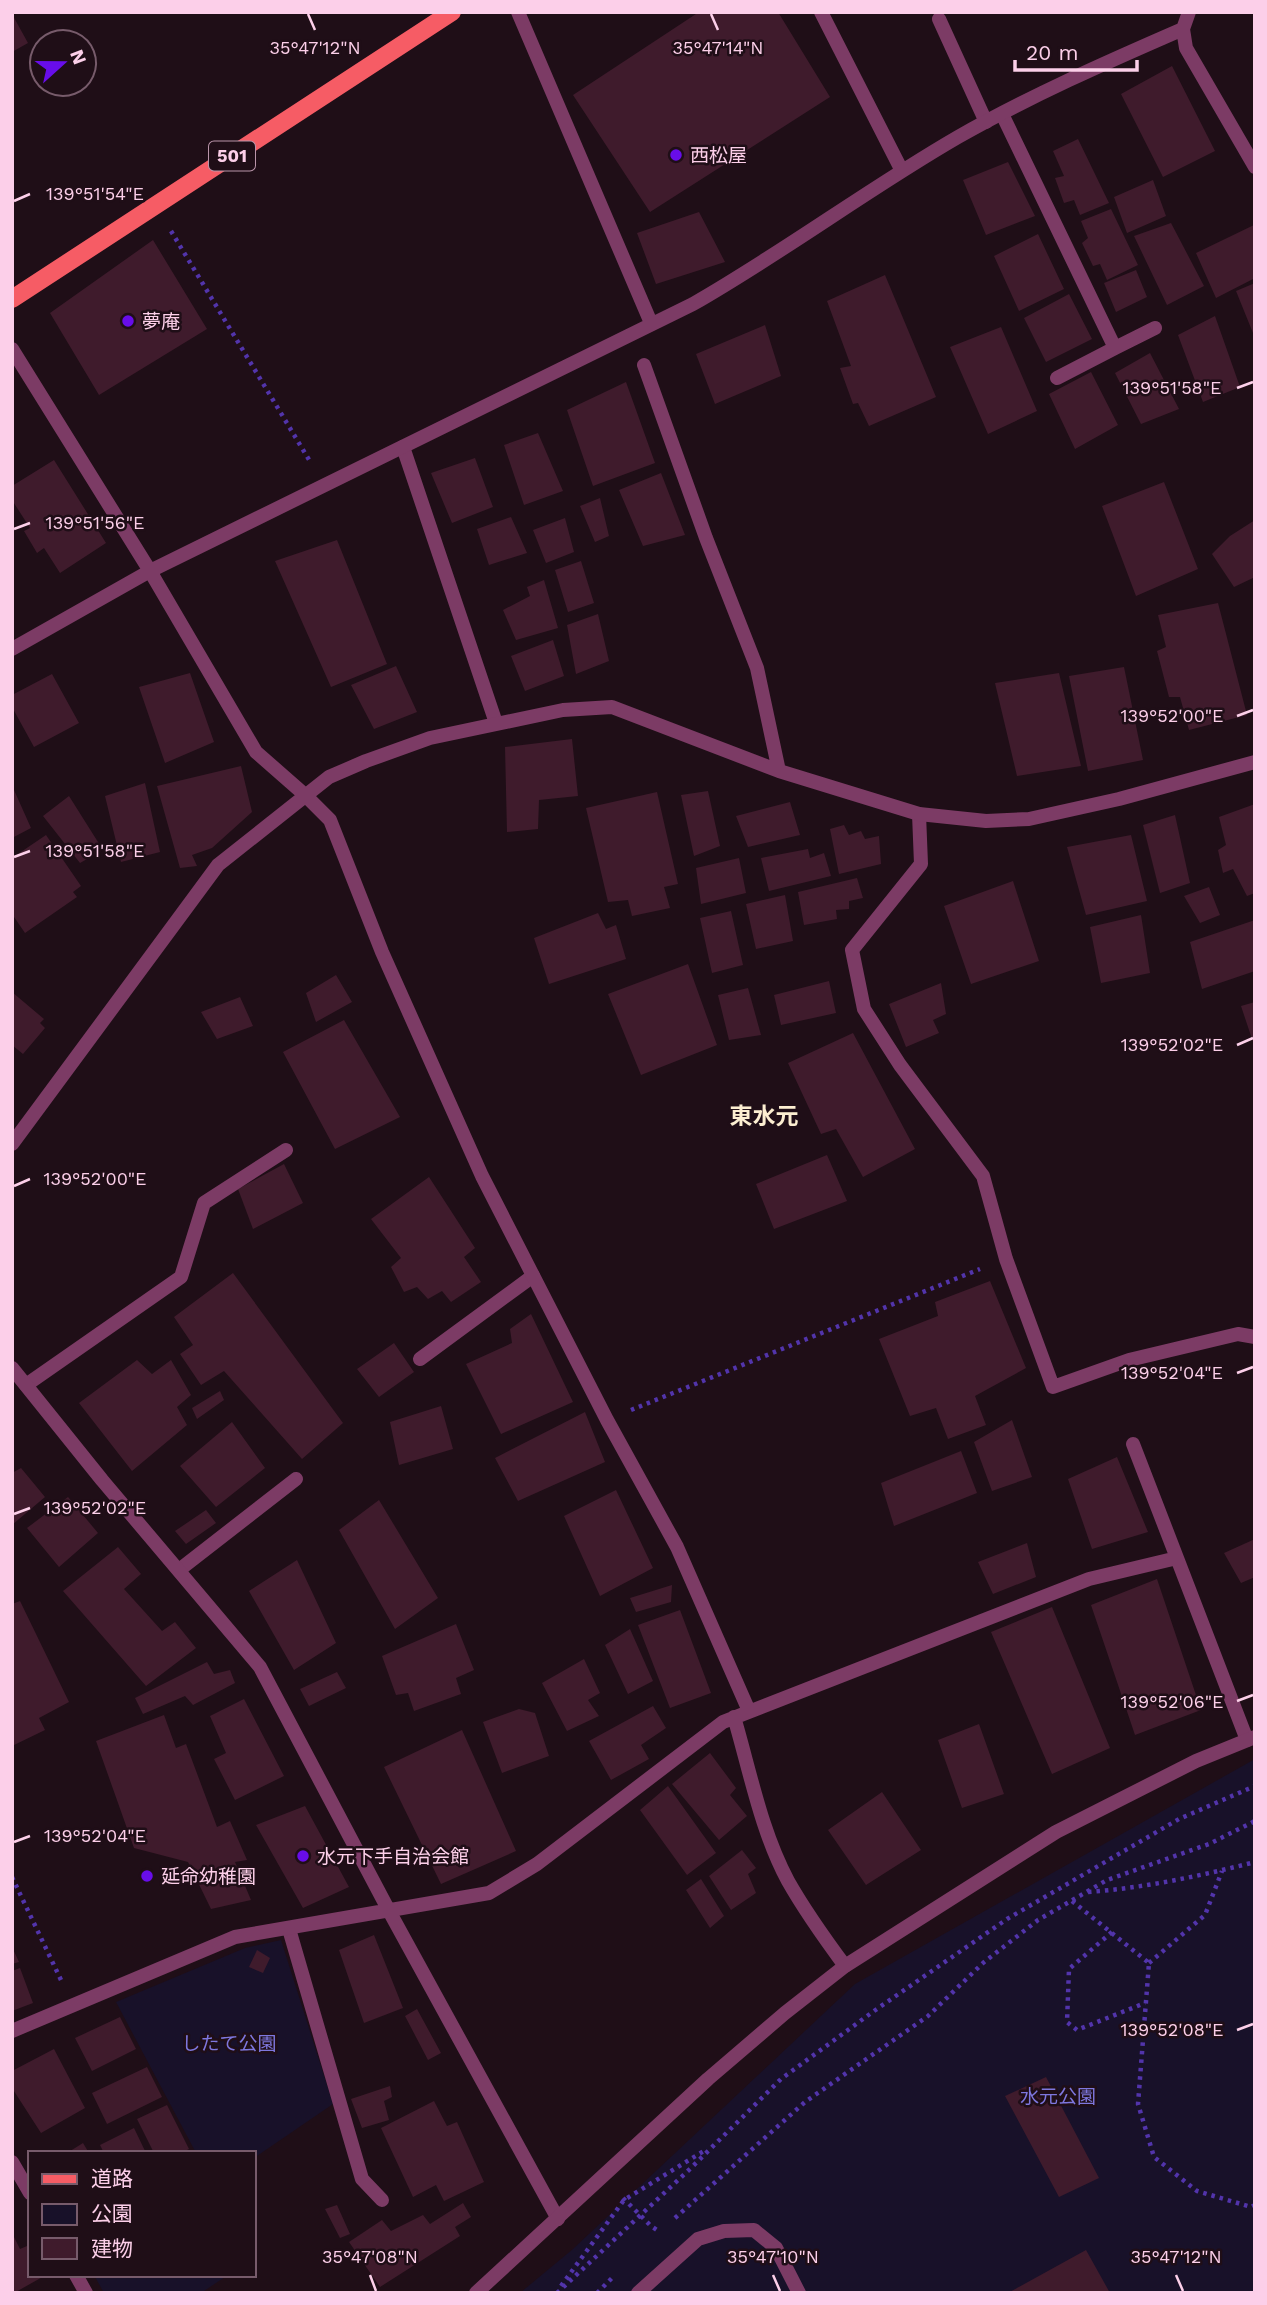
<svg xmlns="http://www.w3.org/2000/svg" width="1267" height="2305" font-family="'Work Sans','Noto Sans JP',sans-serif">
<rect width="100%" height="100%" fill="#1f0e17"/>
<path fill="#181129" d="M1255,1759V2293H520L573,2249L855,1984Z
M281,1940L333,2104L254,2158V2153H193L195,2151L116,2002L245,1948Z
M94,2275H228L201,2293H104Z"/>
<path fill="#3f1b2c" d="M699,12H778L830,97L650,212L573,95Z
M12,14L28,43L12,52Z
M1172,66L1215,151L1163,177L1121,94Z
M1078,139L1109,203L1080,215L1074,200L1064,203L1055,178L1064,176L1053,151Z
M1008,162L1035,216L986,235L963,180Z
M1153,180L1166,216L1127,233L1114,197Z
M1111,209L1138,265L1107,280L1100,264L1093,266L1082,243L1088,238L1081,221Z
M699,212L725,262L656,284L637,233Z
M1171,223L1204,286L1167,305L1134,236Z
M1254,225L1255,278L1216,298L1196,253Z
M1038,234L1064,289L1019,311L994,256Z
M153,240L207,329L99,395L50,313Z
M1136,270L1147,297L1116,312L1104,283Z
M885,275L936,397L869,426L858,403L853,404L840,368L851,366L827,301Z
M1255,283V338L1236,291Z
M1069,294L1092,339L1046,362L1024,318Z
M1215,316L1240,387L1203,402L1178,335Z
M765,325L781,376L715,404L696,354Z
M1001,327L1037,411L988,434L950,347Z
M1150,353L1179,409L1141,424L1115,373Z
M1091,372L1118,425L1075,449L1049,394Z
M626,382L655,463L593,486L567,410Z
M538,433L563,491L524,505L504,445Z
M475,458L493,507L452,523L431,473Z
M54,460L106,543L60,573L44,548L37,553L24,531L30,528L12,500V486Z
M661,473L685,535L643,546L619,490Z
M1164,482L1198,569L1136,596L1102,506Z
M600,498L609,536L595,542L580,506Z
M511,517L527,553L489,565L477,529Z
M565,518L574,552L546,563L533,530Z
M1255,520V577L1234,587L1212,554L1230,536Z
M337,540L387,664L331,687L275,561Z
M581,561L594,603L568,612L555,570Z
M544,580L558,628L516,640L503,610L530,596L527,587Z
M1218,603L1247,715L1189,730L1180,697H1169L1157,651L1166,647L1158,615Z
M598,614L609,661L576,674L567,625Z
M553,640L564,676L525,691L511,656Z
M396,666L417,712L374,729L351,685Z
M1124,667L1143,760L1088,771L1069,676Z
M190,673L214,742L165,763L139,687Z
M1059,673L1081,766L1017,776L995,683Z
M52,674L79,723L34,747L12,707V695Z
M572,739L578,796L539,800L538,829L507,832L505,747Z
M241,766L252,812L212,848L192,855L197,866L180,868L157,786Z
M145,783L160,852L121,862L105,796Z
M14,790L31,828L12,838V791Z
M708,791L720,846L694,856L681,795Z
M657,792L678,884L664,887L670,908L632,916L628,900L608,902L586,808Z
M69,796L103,850L80,863L43,816Z
M790,802L800,835L748,847L736,816Z
M1255,804V893L1247,896L1233,869L1223,873L1218,850L1226,845L1219,817Z
M1175,815L1190,883L1160,893L1143,825Z
M844,825L849,835L861,831L865,839L879,836L881,864L839,874L830,829Z
M46,835L81,886L73,892L77,897L25,933L12,914V858Z
M1131,835L1147,901L1086,915L1067,847Z
M808,849L810,858L824,853L831,876L769,891L761,858Z
M739,858L746,893L701,904L696,868Z
M857,878L863,898L849,901V909L836,910L837,919L804,925L798,892Z
M1013,881L1039,961L971,984L944,906Z
M1209,887L1220,915L1200,923L1184,896Z
M785,895L793,941L756,949L746,904Z
M731,911L743,965L712,973L700,918Z
M598,913L606,929L616,925L626,959L549,984L534,938Z
M1141,915L1150,973L1101,983L1090,927Z
M1255,920V971L1202,989L1190,942Z
M688,964L717,1045L641,1075L608,994Z
M336,975L352,1002L316,1022L306,993Z
M829,981L836,1013L781,1025L774,995Z
M941,983L946,1014L933,1020L939,1033L906,1047L889,1004Z
M748,988L761,1035L729,1040L718,995Z
M12,992L44,1019L40,1023L45,1028L23,1054L12,1045Z
M240,997L253,1026L217,1039L201,1012Z
M1255,1002V1045H1254L1241,1006Z
M344,1020L400,1117L335,1149L283,1052Z
M853,1033L915,1149L863,1177L836,1129L821,1134L788,1063Z
M827,1155L847,1201L774,1229L756,1184Z
M284,1164L303,1203L253,1229L238,1189Z
M429,1177L475,1248L464,1257L481,1282L451,1302L442,1291L428,1299L417,1287L404,1292L391,1267L401,1258L371,1219Z
M233,1273L343,1423L302,1459L224,1371L201,1385L180,1354L193,1345L174,1317Z
M990,1281L1026,1368L975,1396L986,1425L948,1439L936,1408L910,1416L879,1339L938,1316L935,1302Z
M531,1314L573,1402L501,1434L466,1364L512,1343L510,1329Z
M394,1343L414,1372L379,1397L357,1369Z
M137,1360L152,1374L171,1360L191,1395L177,1407L187,1425L132,1471L79,1403Z
M220,1391L224,1400L197,1419L192,1408Z
M441,1406L453,1449L399,1465L390,1422Z
M585,1412L605,1462L518,1501L495,1458Z
M1012,1420L1032,1477L992,1491L974,1442Z
M232,1422L265,1468L216,1507L180,1466Z
M961,1451L977,1493L894,1526L881,1483Z
M1117,1457L1148,1532L1092,1549L1068,1479Z
M21,1468L45,1497L12,1525V1473Z
M616,1490L653,1568L600,1596L564,1516Z
M68,1497L98,1533L59,1567L27,1528Z
M379,1500L438,1598L395,1629L339,1530Z
M206,1510L216,1523L186,1544L175,1531Z
M1255,1539V1577L1241,1583L1224,1553Z
M1027,1543L1036,1577L993,1594L978,1562Z
M118,1547L141,1574L124,1589L162,1631L175,1622L196,1648L146,1686L63,1591Z
M297,1560L336,1643L294,1670L249,1591Z
M1157,1579L1201,1710L1135,1735L1091,1605Z
M672,1585L671,1602L636,1612L630,1598Z
M20,1601L69,1702L39,1718L45,1730L12,1746V1604Z
M1052,1607L1110,1748L1052,1774L991,1632Z
M680,1610L711,1693L670,1708L638,1625Z
M456,1624L474,1670L456,1678L461,1694L414,1711L408,1693L396,1695L382,1656Z
M630,1629L653,1681L628,1694L605,1645Z
M584,1659L600,1693L588,1700L599,1716L567,1731L542,1683Z
M207,1662L214,1674L230,1670L235,1683L193,1705L185,1696L143,1714L135,1698Z
M337,1672L346,1688L309,1706L300,1689Z
M244,1699L284,1776L235,1800L214,1759L226,1753L210,1716Z
M653,1706L666,1728L641,1745L649,1759L611,1780L589,1741Z
M519,1709L535,1713L549,1756L502,1773L483,1722Z
M164,1715L176,1748L186,1744L217,1827L230,1821L247,1860L235,1862L251,1900L211,1909L188,1862L134,1848L96,1741Z
M979,1724L1004,1794L962,1808L938,1740Z
M462,1730L516,1851L441,1884L384,1767Z
M710,1753L736,1788L730,1795L747,1816L719,1840L672,1784Z
M668,1786L716,1853L687,1875L640,1810Z
M882,1792L921,1850L866,1885L828,1830Z
M305,1806L349,1887L303,1908L256,1825Z
M742,1850L756,1868L748,1874L756,1893L731,1910L709,1876Z
M701,1879L724,1916L710,1928L686,1890Z
M374,1935L403,2008L364,2023L339,1950Z
M12,1947L19,1962L12,1964Z
M257,1950L270,1958L263,1973L249,1967Z
M20,1968L33,2003L12,2011V1971Z
M417,2009L441,2053L428,2060L405,2016Z
M120,2017L136,2049L92,2071L75,2038Z
M54,2049L85,2108L41,2133L12,2088V2071Z
M147,2067L162,2097L107,2124L92,2093Z
M1046,2077L1099,2178L1059,2197L1005,2096Z
M390,2086L392,2097L384,2101L389,2120L362,2128L351,2099Z
M434,2101L447,2126L457,2122L484,2182L444,2201L436,2185L413,2197L381,2128Z
M167,2105L189,2149L181,2153H154L137,2119Z
M134,2128L146,2153H104L100,2145Z
M83,2143L89,2153H67Z
M463,2203L471,2217L455,2227L460,2236L380,2287L349,2242L382,2220L391,2231L423,2215L430,2224Z
M337,2205L350,2234L340,2238L325,2209Z
M12,2233L20,2249L27,2246L30,2252V2275H46L14,2293H12Z
M1086,2250L1110,2293H1008Z"/>
<g fill="none" stroke-linecap="round" stroke-linejoin="round">
<path stroke="#5234ab" stroke-width="4.5" stroke-dasharray="3.5 5" stroke-linecap="butt" d="M171,231L311,463
M631,1410L980,1269
M12,1877L61,1980
M1088,1892C1144,1888 1200,1876 1255,1862
M1072,1901L1149,1963L1138,2104L1154,2157L1197,2191L1251,2207L1255,2205
M1112,1932L1069,1969L1067,2022L1077,2030L1145,2003
M1149,1963L1205,1915L1222,1871
M623,2198L651,2226L660,2232
M675,2218L805,2102L928,2016L983,1963L1038,1920L1107,1880L1209,1844L1255,1821
M561,2286L624,2200L707,2149
M557,2293L691,2168L781,2079L874,2011L1007,1919L1179,1819L1255,1786
M597,2293L613,2277"/>
<path stroke="#7c3b65" stroke-width="14" d="M939,19L986,122
M1002,114L1115,348L1155,328
M1057,378L1115,348
M403,447L496,723
M919,814L921,864L852,950L864,1009L900,1065L983,1176L1006,1259L1053,1387L1129,1360L1238,1334L1255,1337
M420,1359L533,1276
M26,1385L181,1277L204,1203L286,1150
M179,1570L296,1479
M289,1929L362,2179L382,2200"/>
<path stroke="#7c3b65" stroke-width="14" d="M638,2293L698,2239L724,2231L754,2230L776,2248L799,2293"/>
<path stroke="#7c3b65" stroke-width="14" d="M518,12L651,323
M821,12L902,171
M1183,29L1186,48L1255,167
M12,349L150,571L256,752L305,795L330,820L382,952L482,1176L607,1420L677,1547L749,1711
M644,365L706,538L757,668L779,771
M12,649L150,571L693,304C784,252 868,189 958,137C1030,96 1107,62 1183,29L1189,12
M12,1144L218,865L329,777L366,761L430,738L563,710L612,707L779,771L919,814L986,821L1029,819L1119,799L1255,762
M12,1368L102,1480L260,1667L388,1909L558,2219
M1133,1444L1177,1558
M734,1717C750,1771 761,1831 788,1881C805,1911 825,1939 845,1966
M12,2031L235,1937L489,1893L537,1864L723,1722L1089,1579L1177,1558L1247,1740
M12,2162L30,2193
M76,2275L86,2293"/>
<path stroke="#7c3b65" stroke-width="14" d="M476,2293L708,2079L785,2013L845,1966L1056,1832L1196,1761L1255,1737"/>
<path stroke="#f65c65" stroke-width="18" d="M12,299L452,12"/>
</g>
<path fill="none" stroke="#fccfe9" stroke-width="2.5" d="M308,14L315,30M711,14L718,30M14,201L30,194M1237,388L1253,382M14,529L30,523M1237,716L1253,710M14,857L30,851M1237,1045L1253,1038M14,1186L30,1179M1237,1373L1253,1367M14,1514L30,1508M1237,1701L1253,1695M14,1842L30,1836M1237,2030L1253,2024M370,2275L376,2291M773,2275L780,2291M1176,2275L1183,2291"/>
<g fill="#680dea" stroke="#1f0e17" stroke-width="2.5">
<circle cx="676" cy="155" r="7"/>
<circle cx="128" cy="321" r="7"/>
<circle cx="303" cy="1856" r="7"/>
<circle cx="147" cy="1876" r="7"/>
</g>
<g text-anchor="middle" stroke-width="5" stroke-linejoin="round" paint-order="stroke">
<rect fill="#1f0e17" stroke="#ba95aa" stroke-width="2" x="209" y="141.5" width="46" height="29" rx="5"/>
<g font-size="18" font-weight="bold" fill="#fccfe9">
<text x="232" y="162">501</text>
</g>
<g font-size="19" fill="#fccfe9" stroke="#1f0e17" text-anchor="start">
<text x="690" y="162">西松屋</text>
<text x="142" y="328">夢庵</text>
<text x="317" y="1863">水元下手自治会館</text>
<text x="161" y="1883">延命幼稚園</text>
</g>
<g font-size="19" fill="#7e77de" stroke="#1f0e17">
<text x="229" y="2050">したて公園</text>
<text x="1058" y="2103">水元公園</text>
</g>
<g font-size="23" font-weight="bold" fill="#fceed1" stroke="#1f0e17">
<text x="764" y="1124">東水元</text>
</g>
</g>
<g font-size="18" text-anchor="middle" fill="#fccfe9" stroke="#1f0e17" stroke-width="5" stroke-linejoin="round" paint-order="stroke">
<text x="315" y="54">35°47'12"N</text>
<text x="718" y="54">35°47'14"N</text>
<text x="95" y="200">139°51'54"E</text>
<text x="1172" y="394">139°51'58"E</text>
<text x="95" y="529">139°51'56"E</text>
<text x="1172" y="722">139°52'00"E</text>
<text x="95" y="857">139°51'58"E</text>
<text x="1172" y="1051">139°52'02"E</text>
<text x="95" y="1185">139°52'00"E</text>
<text x="1172" y="1379">139°52'04"E</text>
<text x="95" y="1514">139°52'02"E</text>
<text x="1172" y="1708">139°52'06"E</text>
<text x="95" y="1842">139°52'04"E</text>
<text x="1172" y="2036">139°52'08"E</text>
<text x="370" y="2263">35°47'08"N</text>
<text x="773" y="2263">35°47'10"N</text>
<text x="1176" y="2263">35°47'12"N</text>
</g>
<rect width="1267" height="2305" fill="none" stroke="#fccfe9" stroke-width="28"/>
<rect x="28" y="2151" width="228" height="126" fill="#1f0e17" stroke="#775b6b" stroke-width="2"/>
<rect x="42" y="2174" width="35" height="10" fill="#f65c65" stroke="#775b6b" stroke-width="2"/>
<text x="91" y="2186" font-size="21" fill="#fccfe9">道路</text>
<rect x="42" y="2204" width="35" height="21" fill="#181129" stroke="#775b6b" stroke-width="2"/>
<text x="91" y="2221" font-size="21" fill="#fccfe9">公園</text>
<rect x="42" y="2238" width="35" height="21" fill="#3f1b2c" stroke="#775b6b" stroke-width="2"/>
<text x="91" y="2256" font-size="21" fill="#fccfe9">建物</text>
<g transform="translate(63 63) rotate(69)"><circle r="33" fill="#1f0e17" stroke="#775b6b" stroke-width="2"/>
<path d="M0-5L12 26L0 18L-12 26Z" fill="#680dea"/>
<text y="-10" font-size="19" font-weight="bold" text-anchor="middle" fill="#fccfe9">N</text>
</g>
<path d="M1015 60v10h122v-10" fill="none" stroke="#fccfe9" stroke-width="3.5"/>
<text x="1026" y="60" font-size="21" fill="#fccfe9" stroke="#1f0e17" stroke-width="5" paint-order="stroke">20 m</text>
</svg>
